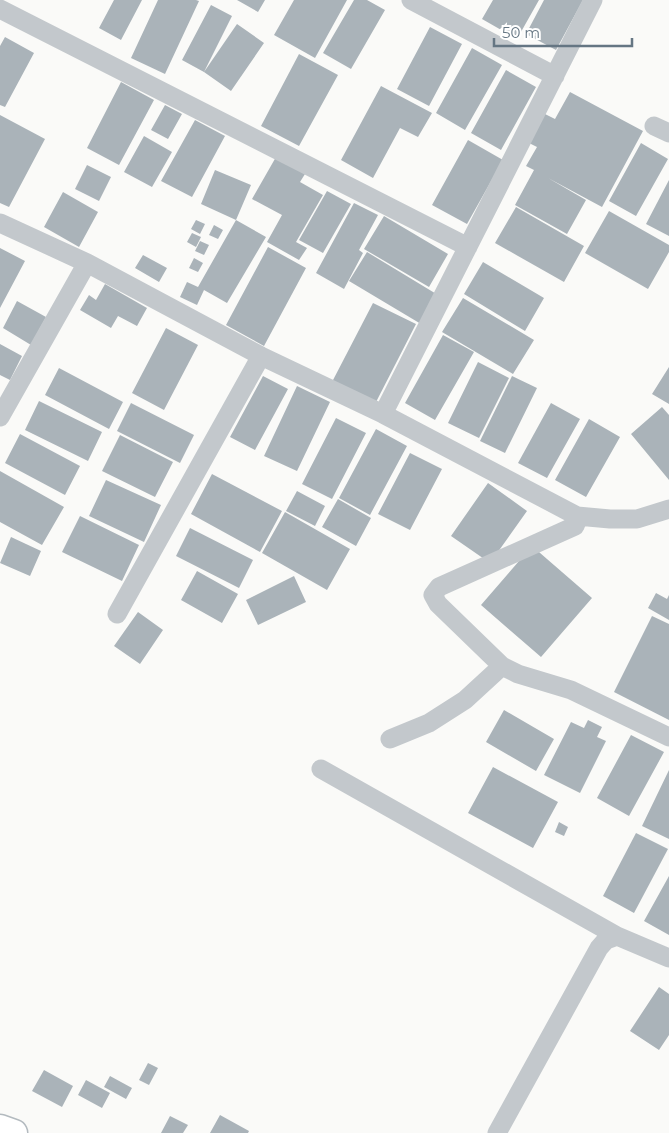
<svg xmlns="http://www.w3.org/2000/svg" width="669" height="1133" font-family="Montserrat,sans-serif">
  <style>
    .building { fill: #aab3b9 }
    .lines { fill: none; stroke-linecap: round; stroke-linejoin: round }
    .secondary-casing { stroke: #b3babf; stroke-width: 29 }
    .street { stroke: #c3c8cc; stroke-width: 19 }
    .secondary { stroke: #fff; stroke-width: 26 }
  </style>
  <rect width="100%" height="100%" fill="#fafaf8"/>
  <path class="building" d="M114 0H142L121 40 99 28Z
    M158 0H196L199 1 165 74 131 58Z
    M237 0H265L258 12Z
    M294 0H347L315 58 274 35Z
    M354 0H367L385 10 351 69 323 53Z
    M493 0H539L517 39 482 19Z
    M544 0H583L556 50 526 34Z
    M211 5 232 16 204 72 237 24 264 43 231 91 204 72 182 60Z
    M430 27 462 44 429 106 397 89Z
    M5 37 34 53 5 107 0 105V46Z
    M472 48 502 65 465 130 436 113Z
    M299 54 338 75 299 146 261 126Z
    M506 70 536 87 501 150 471 133Z
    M121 82 154 100 119 165 87 148Z
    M381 86 432 113 418 137 400 128 373 178 341 160Z
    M570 92 643 131 602 207 548 178 586 200 567 234 515 205 534 170 526 166 537 147 529 143 545 114 555 119Z
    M165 105 182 114 168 139 151 130Z
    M0 115 45 139 9 207 0 203Z
    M195 120 225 136 192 197 161 181Z
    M144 136 172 152 152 187 124 172Z
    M468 140 503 160 467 224 432 205Z
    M641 143 668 159 636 216 609 201Z
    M276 157 305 174 300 182 323 195 296 242 307 248 299 260 267 242 282 215 252 199Z
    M87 165 111 177 99 201 75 189Z
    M215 170 251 185 236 220 201 204Z
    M669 180V236L646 224Z
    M327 191 351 204 323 253 299 240Z
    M63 192 98 212 79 247 44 227Z
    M354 203 378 215 359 250 363 253 344 289 316 273Z
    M516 207 584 246 564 282 495 243Z
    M609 211 669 245V252L648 289 585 253Z
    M384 216 448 254 429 287 364 249Z
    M196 220 205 224 200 234 191 229Z
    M236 220 266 237 227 303 204 290 197 305 180 297 187 282 198 287Z
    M214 225 223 230 218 239 209 235Z
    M192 233 201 237 196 247 187 242Z
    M200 241 209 245 204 255 195 251Z
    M268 247 306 268 264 346 226 325Z
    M0 248 25 261 0 308Z
    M367 252 438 295 421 324 349 281Z
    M143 255 167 268 159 282 135 268Z
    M194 258 203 263 198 272 189 268Z
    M483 262 544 298 525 331 464 294Z
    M105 284 147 308 137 326 118 316 111 328 80 310 89 295 96 300Z
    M463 298 534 340 513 374 442 332Z
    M17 301 46 317 31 345 3 328Z
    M373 303 416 324 375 404 332 382Z
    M166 328 198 345 164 410 132 393Z
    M443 335 474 352 435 420 405 403Z
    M0 344 22 356 10 380 0 375Z
    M478 362 509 378 479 438 448 423Z
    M669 367V404L652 394Z
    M59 368 123 402 109 429 45 395Z
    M263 376 288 389 255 450 230 437Z
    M512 376 537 388 505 453 480 441Z
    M297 386 330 402 297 471 264 456Z
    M39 401 102 432 88 461 25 430Z
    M131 403 194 435 180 463 117 431Z
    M551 403 580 419 547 478 518 463Z
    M662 407 669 415V480L631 434Z
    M336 418 366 433 332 499 302 484Z
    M589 419 620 437 586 497 555 480Z
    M376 429 407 446 370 515 339 498Z
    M20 434 80 466 65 495 5 463Z
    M120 435 173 462 155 497 102 471Z
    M410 453 442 469 410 530 378 514Z
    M0 471 64 507 42 545 0 522Z
    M212 474 282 511 260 552 191 514Z
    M106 480 161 505 144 542 89 516Z
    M488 483 527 511 490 563 451 536Z
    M297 491 325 506 315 526 286 511Z
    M338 499 371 518 356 546 322 527Z
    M285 512 350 549 327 590 262 553Z
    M80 516 139 545 122 581 62 552Z
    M190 528 253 560 239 588 176 556Z
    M11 537 41 551 30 576 0 563Z
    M532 546 592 598 541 657 481 605Z
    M197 571 238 594 222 623 181 600Z
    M294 576 306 602 258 625 246 600Z
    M656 593 667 599 669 595V620L648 608Z
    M138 612 163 630 140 664 114 646Z
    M652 616 669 624V720L614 692Z
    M504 710 554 739 536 771 486 742Z
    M588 720 602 727 597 737 606 741 580 793 544 775 571 722 584 728Z
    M631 735 664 752 629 816 597 798Z
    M493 767 558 802 533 848 468 813Z
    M669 770V839L642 826Z
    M559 822 568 827 564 836 555 832Z
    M636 833 668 849 634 913 603 896Z
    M669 876V935L644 921Z
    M659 987 669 994V1035L659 1050 630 1031Z
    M148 1063 158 1068 149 1085 139 1080Z
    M44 1070 73 1086 62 1107 32 1091Z
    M110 1076 132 1088 126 1099 104 1087Z
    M86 1080 110 1093 102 1108 78 1095Z
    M220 1115 249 1131 248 1133H210Z
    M170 1116 188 1125 183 1133H161Z"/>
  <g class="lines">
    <g class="secondary-casing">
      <path id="secondary" d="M0 1128 14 1133"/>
    </g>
    <path class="street" d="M411 0 555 76
      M0 9 468 247
      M654 126 669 133
      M0 223 87 263 261 356 383 414 577 516 610 519H637L669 509
      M383 414 593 0
      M0 417 87 263
      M577 516V521L575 526 439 587 433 595 438 604 502 666 518 674 571 690 669 737
      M117 614 261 356
      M390 739 429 723 465 700 502 666
      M321 769 617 936
      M497 1133 599 948 606 940 617 936 669 958"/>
    <use href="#secondary" class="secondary"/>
  </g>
  <path d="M494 38v8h138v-8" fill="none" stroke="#657683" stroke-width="2.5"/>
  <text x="502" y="38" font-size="15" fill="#657683" stroke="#ffffff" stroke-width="4" paint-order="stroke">50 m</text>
</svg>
